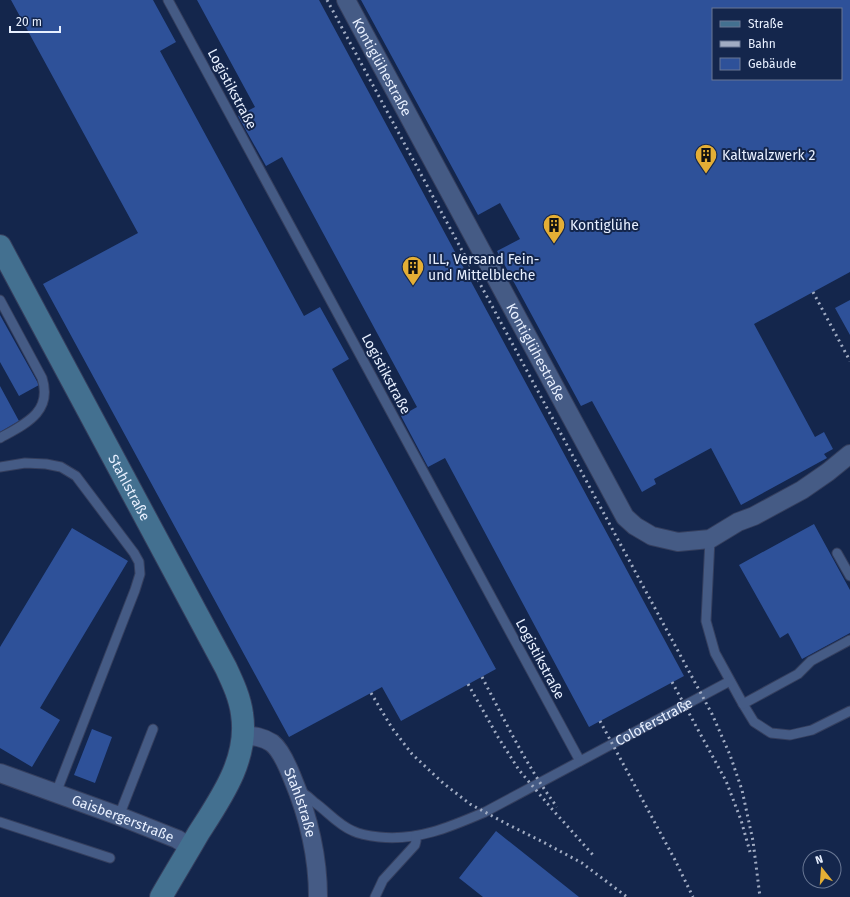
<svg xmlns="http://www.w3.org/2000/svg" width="850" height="897" font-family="'Fira Sans',sans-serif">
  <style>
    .building { fill: #2e5199; fill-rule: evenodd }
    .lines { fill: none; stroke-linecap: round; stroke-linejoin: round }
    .lane-casing { stroke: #353f5e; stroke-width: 11 }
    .street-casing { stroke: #353f5e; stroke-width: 20 }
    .secondary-casing { stroke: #353f5e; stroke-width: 24 }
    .lane { stroke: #455b85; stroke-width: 9 }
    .street { stroke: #455b85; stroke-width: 18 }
    .secondary { stroke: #437090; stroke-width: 22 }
    .rail { stroke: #a1acc3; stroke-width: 3; stroke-dasharray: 2 4; stroke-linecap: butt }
    .labels { text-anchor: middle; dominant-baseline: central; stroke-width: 4; stroke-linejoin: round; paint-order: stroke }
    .street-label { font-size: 14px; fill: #e8f0ff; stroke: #14264c }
    .poi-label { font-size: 14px; fill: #e8f0ff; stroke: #14264c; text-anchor: start }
  </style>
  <rect width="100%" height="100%" fill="#14264c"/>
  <path class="building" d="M11 0H153L176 42 160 51 304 316 320 307 349 359 332 369 496 669 401 721 382 687 289 737 43 284 138 233Z
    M197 0H319L684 676 589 727 445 458 428 467 401 416 417 407 282 157 266 166 238 116 255 107Z
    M361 0H850V272L754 324 815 437 824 432 833 449 824 454 827 458 741 505 711 448 654 479 656 484 642 492 592 401 581 406 497 251 520 239 500 203 478 215ZM713 9H841V79H713Z
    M850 300V335L835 308Z
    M0 315 39 385 19 396 0 362Z
    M0 386 19 421 0 432Z
    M814 524 850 590V633L802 659 788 633 780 638 739 565Z
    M72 528 128 561 40 708 60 720 32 767 0 748V647Z
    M92 729 112 737 95 783 74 775Z
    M496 831 579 897H483L459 878Z"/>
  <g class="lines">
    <g class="lane-casing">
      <g id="lane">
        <path d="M168 0 580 761"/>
        <path d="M0 300 42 378C53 412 25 424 0 438"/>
        <path d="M0 467 25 463 46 464 61 467 76 476 134 553 139 562 140 574 135 590 56 793"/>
        <path d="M710 539 706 621 715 653 743 704 754 722 771 733 790 735 812 730 850 711"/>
        <path d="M837 553 850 576"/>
        <path d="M743 704 798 674 811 661 850 640"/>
        <path id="s1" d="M300 791C305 794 310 798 314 802 327 811 338 825 353 831 361 835 370 836 379 837 418 841 450 827 485 812L730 681"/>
        <path d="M119 816 153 729"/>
        <path d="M0 822 110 858"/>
        <path d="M375 897 383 880 415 845 416 841V836"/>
      </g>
    </g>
    <g class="street-casing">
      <g id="street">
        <path id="s2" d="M346 0 625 517 635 526 652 536 678 542 710 539 738 522 754 516 802 490 828 472 850 454"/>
        <path id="s3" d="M243 735C254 736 263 737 272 743 281 750 288 767 292 777 308 815 318 856 318 897"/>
        <path id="s4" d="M0 773 119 816 177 839 190 847"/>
      </g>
    </g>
    <g class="secondary-casing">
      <g id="secondary">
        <path id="s5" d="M0 246 226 668C233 683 240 698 242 714 249 759 221 798 198 834 186 855 173 876 161 897"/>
      </g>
    </g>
    <use href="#lane" class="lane"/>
    <use href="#street" class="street"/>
    <use href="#secondary" class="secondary"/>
    <path class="rail" d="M327 0 712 714 730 755 742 790 753 841 760 897
      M813 292 850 361
      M482 677C505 721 527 767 557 807
      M672 682 726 781 741 820 750 852
      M468 684 498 737 519 770 552 809 593 855
      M371 693 392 728 412 754 443 783 470 804 507 824 543 842 582 863 627 897
      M600 721 675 860 693 897"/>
  </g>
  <defs>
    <g id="building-pin" transform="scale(1.15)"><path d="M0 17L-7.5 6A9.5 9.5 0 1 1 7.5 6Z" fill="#e4ae35" stroke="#14264c"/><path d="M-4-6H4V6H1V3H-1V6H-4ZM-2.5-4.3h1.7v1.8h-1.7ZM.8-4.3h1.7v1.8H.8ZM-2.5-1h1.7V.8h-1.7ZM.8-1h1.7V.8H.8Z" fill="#111"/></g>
  </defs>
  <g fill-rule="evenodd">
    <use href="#building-pin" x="706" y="155"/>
    <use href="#building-pin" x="554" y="225"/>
    <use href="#building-pin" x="413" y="267"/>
  </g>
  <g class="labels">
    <g class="street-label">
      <text stroke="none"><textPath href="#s2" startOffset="76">Kontiglühestraße</textPath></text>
      <text transform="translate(232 89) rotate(62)">Logistikstraße</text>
      <text stroke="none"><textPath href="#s2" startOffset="400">Kontiglühestraße</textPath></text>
      <text transform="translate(386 374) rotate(62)">Logistikstraße</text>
      <text stroke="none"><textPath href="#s5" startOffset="274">Stahlstraße</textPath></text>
      <text transform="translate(540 659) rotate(62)">Logistikstraße</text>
      <text stroke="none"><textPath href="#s1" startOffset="395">Coloferstraße</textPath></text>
      <text stroke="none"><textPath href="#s3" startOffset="97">Stahlstraße</textPath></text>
      <text stroke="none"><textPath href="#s4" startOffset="131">Gaisbergerstraße</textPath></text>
    </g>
    <g class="poi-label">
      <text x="722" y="155">Kaltwalzwerk 2</text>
      <text x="570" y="225">Kontiglühe</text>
      <text x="428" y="259">ILL, Versand Fein-<tspan x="428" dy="16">und Mittelbleche</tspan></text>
    </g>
  </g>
  <rect x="712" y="8" width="130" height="72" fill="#14264c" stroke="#697794"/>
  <rect x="720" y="21" width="20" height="6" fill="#437090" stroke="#697794"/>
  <text x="748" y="28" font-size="12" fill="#e8f0ff">Straße</text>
  <rect x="720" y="41" width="20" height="6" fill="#a1acc3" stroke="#697794"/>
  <text x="748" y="48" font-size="12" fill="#e8f0ff">Bahn</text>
  <rect x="720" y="58" width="20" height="12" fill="#2e5199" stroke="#697794"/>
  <text x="748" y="68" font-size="12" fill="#e8f0ff">Gebäude</text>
  <g transform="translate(822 869) rotate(343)"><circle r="19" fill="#14264c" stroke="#697794"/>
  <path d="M0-3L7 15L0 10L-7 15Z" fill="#e4ae35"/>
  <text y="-6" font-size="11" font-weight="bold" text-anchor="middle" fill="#e8f0ff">N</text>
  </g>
  <path d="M10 26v6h50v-6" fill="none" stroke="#e8f0ff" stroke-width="2"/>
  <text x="16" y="26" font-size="12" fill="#e8f0ff" stroke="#14264c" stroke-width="3" paint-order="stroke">20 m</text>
</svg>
